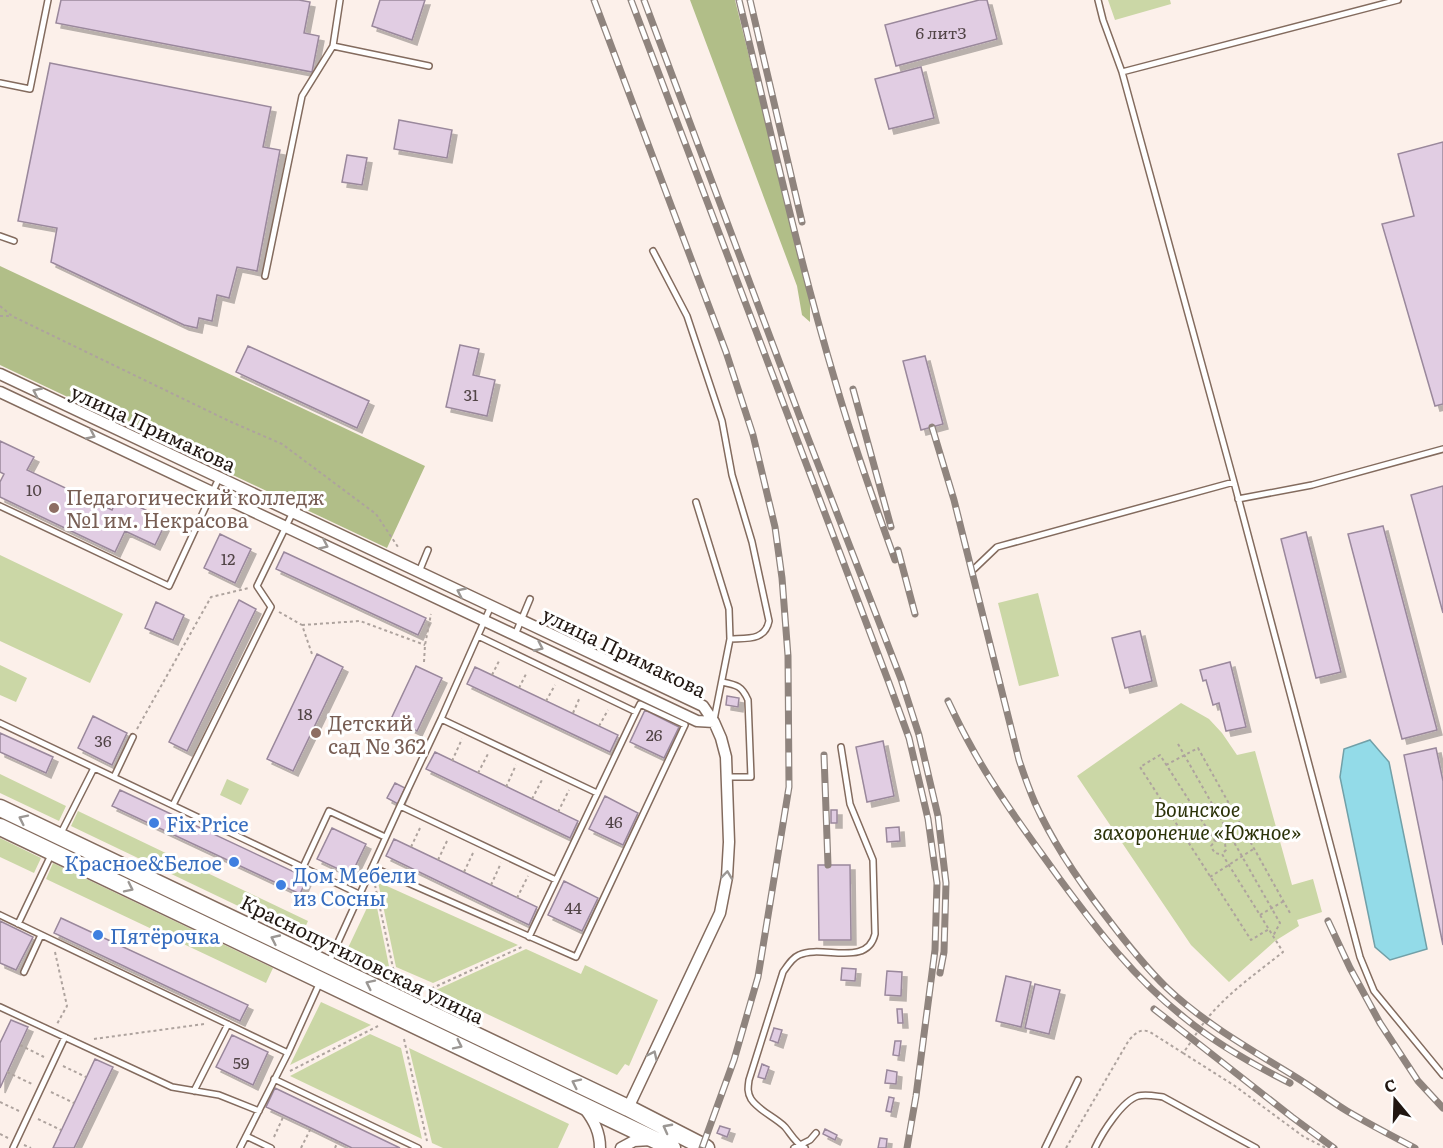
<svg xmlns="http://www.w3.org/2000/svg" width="1443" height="1148" font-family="Literata,serif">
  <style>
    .green { fill: #cbd7a6 }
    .forest { fill: #b1be88 }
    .water { fill: #93dbe8; stroke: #71a0a8; stroke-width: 1.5 }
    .building { fill: #e1cde3; stroke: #9a889c; stroke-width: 1.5; filter: url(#shadow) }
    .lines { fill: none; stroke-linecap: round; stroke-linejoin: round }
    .service-casing { stroke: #836b5e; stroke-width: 8 }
    .minor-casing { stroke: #836b5e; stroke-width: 13 }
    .secondary-casing { stroke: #836b5e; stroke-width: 19 }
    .path { stroke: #aea39e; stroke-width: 2; stroke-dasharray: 3 3; stroke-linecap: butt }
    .service { stroke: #fff; stroke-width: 5 }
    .minor { stroke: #fff; stroke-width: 10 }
    .secondary { stroke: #fff; stroke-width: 16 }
    .rail-casing { stroke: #8f847e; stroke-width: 7 }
    .rail { stroke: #fff; stroke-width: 4.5; stroke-dasharray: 14; stroke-linecap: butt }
    .oneway { stroke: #9b9794 }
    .education-dot { fill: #8d6e63; stroke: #fff; stroke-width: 2 }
    .shop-dot { fill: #3f7fe0; stroke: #fff; stroke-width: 2 }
    .labels { text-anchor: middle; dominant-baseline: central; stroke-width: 6; stroke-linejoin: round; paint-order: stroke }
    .number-label { font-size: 16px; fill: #514446 }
    .street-label { font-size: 20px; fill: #211712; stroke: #fff }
    .education-label { font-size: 20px; fill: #785e54; stroke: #fff; text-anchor: start }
    .park-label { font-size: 20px; font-style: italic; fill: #2b3208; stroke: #fff }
    .shop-label { font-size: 20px; fill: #366cbe; stroke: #fff; text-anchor: start }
  </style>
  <defs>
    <filter id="shadow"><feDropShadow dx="5" dy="5" stdDeviation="0" flood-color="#0004"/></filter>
  </defs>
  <rect width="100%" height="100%" fill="#fcf0ea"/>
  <path class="green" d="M1108 0H1170L1171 4 1115 20Z
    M0 555 123 614 90 683 0 641Z
    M1038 593 1059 676 1019 686 998 603Z
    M0 665 27 678 16 702 0 695Z
    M1181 703 1209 719 1222 733 1237 755 1255 751 1292 885 1313 879 1322 912 1297 920 1299 926 1275 941 1229 982 1191 945 1077 776Z
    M0 774 66 806 59 821 0 793Z
    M227 779 249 789 241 805 220 795Z
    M78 811 308 921 301 936 71 826Z
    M0 838 41 858 34 873 0 857Z
    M53 863 273 968 266 983 46 879Z
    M378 882 518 945 433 983 396 967Z
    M374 893 390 971 347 950Z
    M526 949 581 974 585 965 658 1000 629 1066 625 1064 617 1075 436 990Z
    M321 1002 371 1025 290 1065Z
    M370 1034 401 1048 422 1139 290 1076Z
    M409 1048 569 1124 558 1148H443L432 1143Z"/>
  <path class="forest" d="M690 0H735L810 301V322L802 315 797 286Z
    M0 266 425 466 387 548 0 365Z"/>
  <path class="water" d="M1370 740 1389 762 1427 949 1390 960 1375 947 1340 777 1344 749Z"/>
  <path class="building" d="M61 0H299L310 2 304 33 319 36 312 72 56 23Z
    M380 0H425L412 40 372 26Z
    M979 0H987L997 39 896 66 885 25Z
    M50 63 271 107 263 147 280 150 257 271 237 267 229 298 217 295 212 321 199 318 197 328 184 325 51 262 57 228 18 221Z
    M921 67 934 118 889 129 875 79Z
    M399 120 452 130 447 158 394 149Z
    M1443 142V404L1435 406 1382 224 1414 216 1398 154Z
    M347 155 367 158 362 185 342 182Z
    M460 345 479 349 473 375 495 380 487 416 446 407Z
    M248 346 369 401 357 428 236 372Z
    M925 356 943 424 921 430 903 361Z
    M0 441 34 457 27 470 112 510 118 497 167 520 155 545 125 531 115 552 0 497V482L4 474 0 472Z
    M1443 486V613L1411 495Z
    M1383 526 1437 730 1402 739 1348 534Z
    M1306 532 1341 672 1316 678 1281 539Z
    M220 534 251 549 235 583 204 568Z
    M284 552 426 618 418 635 276 569Z
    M239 600 256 609 187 751 169 742Z
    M156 602 184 615 173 640 145 628Z
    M1140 631 1152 681 1125 688 1112 638Z
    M317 654 343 667 293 771 267 759Z
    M1230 662 1246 727 1226 731 1219 703 1213 705 1206 680 1203 681 1200 670Z
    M416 666 442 678 417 731 391 719Z
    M475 667 618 735 610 752 467 684Z
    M727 696 739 698 738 707 726 705Z
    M645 710 679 727 664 758 630 742Z
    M93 716 127 733 112 765 78 748Z
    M0 733 53 757 46 773 0 752Z
    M883 741 894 796 867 802 856 747Z
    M1436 748 1443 781V945L1404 755Z
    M435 752 578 821 570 838 426 769Z
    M395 783 405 788 398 804 387 798Z
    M120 790 307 878 300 894 112 806Z
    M605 796 638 813 623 845 589 829Z
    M831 810H837V823H831Z
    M899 827 900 841 887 842 886 828Z
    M332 828 366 844 351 875 317 859Z
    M394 839 537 907 529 925 386 856Z
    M818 865H850L851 940H819Z
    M564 881 598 898 582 931 548 915Z
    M61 918 248 1005 240 1021 54 933Z
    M0 921 33 937 16 970 0 963Z
    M842 968 856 969 855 981 841 980Z
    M887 971 902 972 901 996 885 995Z
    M1006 976 1031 982 1021 1027 996 1021Z
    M1035 984 1060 990 1049 1034 1025 1028Z
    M897 1009H902L903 1023H898Z
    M11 1020 28 1027 0 1088V1043Z
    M774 1028 782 1030 778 1043 770 1040Z
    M232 1035 268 1052 253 1085 216 1067Z
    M895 1041H901L899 1056 893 1055Z
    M95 1059 113 1067 74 1148H53Z
    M762 1064 769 1067 765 1079 758 1077Z
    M887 1070 897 1072 896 1084 885 1083Z
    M275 1088 400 1148H352L311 1128 266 1107Z
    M889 1097 894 1098 891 1112 886 1111Z
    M720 1126 730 1129 727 1137 717 1133Z
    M825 1129 837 1135 835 1140 823 1134Z
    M880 1138 887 1139 886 1148H878Z"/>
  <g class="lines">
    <g class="service-casing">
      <path id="service" d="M1098 0 1103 20 1122 72 1234 482 1360 957 1374 991 1443 1075
        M333 46 429 66
        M1122 72 1398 0
        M0 83 30 89 48 0
        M0 236 14 241
        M653 251 687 316 722 421 732 475 752 542 769 621C765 641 747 638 730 639
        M265 276 302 96 333 46 340 0
        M1238 499 1312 485 1443 449
        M696 502 729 609 730 639 714 720
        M0 506 169 586 219 478
        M974 569 997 547 1234 482
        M419 572 428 550
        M515 635 530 599
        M722 682C737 685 742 686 748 700L751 777H727
        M441 719 597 793
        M0 723 359 894
        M114 777 133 737
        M173 805 271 607 257 586 293 512
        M400 806 556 880
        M61 833 94 768
        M303 867 329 811 385 837
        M372 867 576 957 685 725 640 704 636 712 478 636
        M0 915 288 1053
        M18 924 51 855
        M529 937 636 712
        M329 962 400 806 441 719 491 606
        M24 972 41 935
        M0 1007 172 1087 219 1095 259 1111
        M274 1079 418 1148
        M194 1091 228 1024
        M246 1136 271 1148
        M13 1148 65 1037
        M240 1148 288 1053 320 982
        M794 1148 810 1140 816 1133
        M805 1148C796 1144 791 1134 785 1127 775 1117 759 1111 751 1099 747 1092 748 1087 749 1080L783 972C788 965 792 958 799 955 822 944 867 968 875 934L873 860 850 804 841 747
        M1045 1148 1078 1080
        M1095 1148C1102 1133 1122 1101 1138 1096 1146 1094 1155 1096 1163 1097L1256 1148"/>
    </g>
    <g class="minor-casing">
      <path id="minor" d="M0 374 703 706 714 722 721 738 726 757 729 842 727 877 720 913 628 1108
        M0 392 697 721 714 722
        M585 1109C594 1121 600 1132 600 1148
        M621 1148 634 1141 651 1140"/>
    </g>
    <g class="secondary-casing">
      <path id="secondary" d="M0 808 628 1108 706 1148
        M0 827 672 1148"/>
    </g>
    <path class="path" d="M0 306 12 316 229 421 282 444 376 514 398 547
      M0 316H12
      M279 612 302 625 312 654
      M302 625 360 621 425 645
      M424 662 425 645 431 614
      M492 675 500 659
      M519 688 527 672
      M546 701 555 685
      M573 713 580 697
      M599 726 608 710
      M137 729 211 597 249 588
      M1178 744 1280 923 1273 936
      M452 761 462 739
      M1166 765 1198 748 1290 913
      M478 773 489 752
      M506 787 516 765
      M532 799 543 778
      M558 812 569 790
      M1215 841 1222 840 1225 844 1226 850 1222 854
      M411 847 420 828
      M438 860 447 841
      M464 872 473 853
      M1210 877 1255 848
      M375 885 395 977
      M491 885 501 863
      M517 898 528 876
      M1260 915 1284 901
      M55 952 67 1006 57 1024
      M426 991 524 946
      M94 1039 204 1024
      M404 1039 427 1141
      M20 1045 44 1057
      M1183 1053 1235 1086 1304 1137 1326 1148
      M63 1066 86 1077
      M290 1071 378 1026
      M7 1072 32 1084
      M51 1092 74 1103
      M0 1102 19 1111
      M38 1119 61 1130
      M0 1134 8 1138
      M274 1137 284 1115
      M24 1145 31 1148
      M301 1148 311 1128
      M335 1148 338 1141
      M1066 1148 1129 1040C1136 1033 1140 1028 1150 1032L1183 1053C1193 1040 1200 1026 1211 1014 1232 990 1258 972 1283 952L1222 854C1216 854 1214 853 1211 846L1215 841 1160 755 1140 767 1251 940 1269 929"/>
    <use href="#service" class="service"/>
    <use href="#minor" class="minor"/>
    <use href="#secondary" class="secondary"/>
    <g class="rail-casing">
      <path id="rail" d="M594 0 726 352 753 435 775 527 782 578 788 656 789 787 758 977 734 1060 702 1148
        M631 0 889 683 909 738 928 819 937 883 935 950 916 1096 907 1148
        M644 0 801 420 901 679 919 735 938 816 946 883 944 952 940 973
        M739 0C770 128 798 257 836 384 853 443 874 502 895 560
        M750 0 802 222
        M853 389 891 527
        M932 427 954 500 1019 760C1024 775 1029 789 1035 803 1053 843 1078 880 1105 915 1124 940 1144 966 1167 988 1204 1023 1250 1049 1294 1076 1312 1087 1329 1100 1347 1111 1369 1124 1392 1136 1415 1148
        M898 550 915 614
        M948 701C956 718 964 734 973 750 998 795 1029 836 1059 878 1098 931 1134 978 1186 1019 1218 1045 1254 1065 1290 1083
        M824 755 828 865
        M1328 921 1350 968 1380 1023 1418 1081 1443 1108
        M1154 1009 1292 1117 1334 1148"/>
    </g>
    <use href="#rail" class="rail"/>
  </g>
  <defs><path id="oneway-chevron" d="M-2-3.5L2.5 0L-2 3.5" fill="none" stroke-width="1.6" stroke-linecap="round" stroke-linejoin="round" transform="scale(1.5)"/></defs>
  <g class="oneway">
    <use href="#oneway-chevron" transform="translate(37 392) rotate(-155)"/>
    <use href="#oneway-chevron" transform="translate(91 435) rotate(25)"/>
    <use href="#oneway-chevron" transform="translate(324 545) rotate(25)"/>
    <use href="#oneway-chevron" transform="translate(461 592) rotate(-155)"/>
    <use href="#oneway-chevron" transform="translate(539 647) rotate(25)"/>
    <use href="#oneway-chevron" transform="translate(23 819) rotate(-154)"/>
    <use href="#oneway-chevron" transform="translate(727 875) rotate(-83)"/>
    <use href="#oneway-chevron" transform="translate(129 888) rotate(26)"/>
    <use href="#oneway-chevron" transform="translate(275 939) rotate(-155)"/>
    <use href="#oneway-chevron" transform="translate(370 984) rotate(-154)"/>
    <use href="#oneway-chevron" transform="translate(458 1045) rotate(26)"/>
    <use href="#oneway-chevron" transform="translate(653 1055) rotate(-65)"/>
    <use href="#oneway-chevron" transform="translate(576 1083) rotate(-154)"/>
    <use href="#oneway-chevron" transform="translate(667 1128) rotate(-152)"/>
  </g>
  <g class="education-dot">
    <circle cx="54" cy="508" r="6"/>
    <circle cx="316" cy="733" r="6"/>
  </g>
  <g class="shop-dot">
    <circle cx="154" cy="823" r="6"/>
    <circle cx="234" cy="862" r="6"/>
    <circle cx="281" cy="885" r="6"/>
    <circle cx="98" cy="935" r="6"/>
  </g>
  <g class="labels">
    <g class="number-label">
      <text x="941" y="32">6 литЗ</text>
      <text x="471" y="394">31</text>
      <text x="34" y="489">10</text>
      <text x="228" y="558">12</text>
      <text x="305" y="713">18</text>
      <text x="654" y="734">26</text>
      <text x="103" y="740">36</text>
      <text x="614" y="821">46</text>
      <text x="573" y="907">44</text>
      <text x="241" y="1062">59</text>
    </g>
    <g class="street-label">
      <text transform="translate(154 427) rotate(25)">улица Примакова</text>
      <text transform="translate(625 651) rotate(26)">улица Примакова</text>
      <text transform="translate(363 958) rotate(26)">Краснопутиловская улица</text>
    </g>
    <g class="education-label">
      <text x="66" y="496">Педагогический колледж<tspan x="66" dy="23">№1 им. Некрасова</tspan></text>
      <text x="328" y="722">Детский<tspan x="328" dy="23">сад № 362</tspan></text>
    </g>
    <g class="park-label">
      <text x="1197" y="808">Воинское<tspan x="1197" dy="23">захоронение «Южное»</tspan></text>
    </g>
    <g class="shop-label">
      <text x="166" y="823">Fix Price</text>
      <text x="222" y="862" text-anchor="end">Красное&amp;Белое</text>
      <text x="293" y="874">Дом Мебели<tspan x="293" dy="23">из Сосны</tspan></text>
      <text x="110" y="935">Пятёрочка</text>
    </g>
  </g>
  <g transform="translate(1395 1100) rotate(341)" stroke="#ffffff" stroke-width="4.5" paint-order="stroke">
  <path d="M0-4.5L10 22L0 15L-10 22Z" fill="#211712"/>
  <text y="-9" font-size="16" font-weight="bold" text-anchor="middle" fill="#211712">С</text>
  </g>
</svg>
